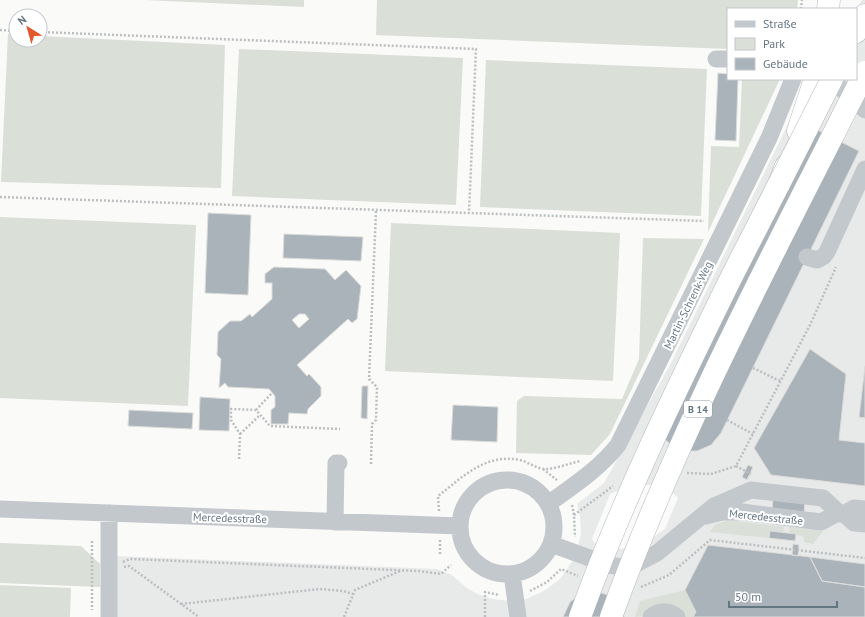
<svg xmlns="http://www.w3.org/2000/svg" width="865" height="617" font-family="'PT Sans',sans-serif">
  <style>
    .built { fill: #e8e9e9 }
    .green { fill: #dadfd7 }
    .pier { fill: #fafaf8 }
    .building { fill: #aab3b9; stroke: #dcdcda; fill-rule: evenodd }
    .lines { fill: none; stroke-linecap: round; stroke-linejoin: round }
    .highway-casing { stroke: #b4b9bd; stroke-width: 23 }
    .path { stroke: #bbbfc2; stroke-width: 2.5; stroke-dasharray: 2 2; stroke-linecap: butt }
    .minor { stroke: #c3c8cc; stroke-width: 17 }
    .highway { stroke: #fff; stroke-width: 22 }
    .highway-bridge-casing { stroke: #b4b9bd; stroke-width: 23; stroke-linecap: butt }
    .highway-bridge { stroke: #fff; stroke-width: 22 }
    .labels { text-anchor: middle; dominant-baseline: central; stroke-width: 4; stroke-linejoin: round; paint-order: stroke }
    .shield { fill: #fff; stroke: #939fa8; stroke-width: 1 }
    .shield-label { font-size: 10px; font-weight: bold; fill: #657683 }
    .street-label { font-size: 11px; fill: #657683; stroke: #fff }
  </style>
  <rect width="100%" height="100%" fill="#fafaf8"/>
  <path class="built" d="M862 0H865V617H116L115 556 437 569 452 575 468 589 480 595 493 599 510 601 526 599 544 591 560 579 574 559 578 547 581 534 580 517 577 504 604 483 670 365 794 112 814 79H856V10Z"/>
  <path class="green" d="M144 0H304V7Z
    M377 0H798L797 9H728V49L376 35Z
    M8 34 16 35V40H40V36L225 45 221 188 1 182Z
    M239 49 463 58 456 205 232 196Z
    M486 60 707 69 701 216 480 207Z
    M742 79H780L708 232 711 146 739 147Z
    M0 217 196 225 188 406 0 398Z
    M391 223 620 233 613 381 385 371Z
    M643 238 704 239 610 434 591 455 516 453 517 401 524 396 622 399 639 359Z
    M728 520 784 527 783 533 770 531 769 538 710 532 715 525Z
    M790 527 823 531 813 544 804 542V537L789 533Z
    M0 543 81 546 100 564V587L0 583Z
    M0 585 71 588 70 617H0Z
    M685 590 696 612 693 617H685L682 612 635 617 640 601Z"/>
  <path class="pier" d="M641 485H652L671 491 678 498 665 529 646 542 630 548 618 549 604 547 595 543 592 539 610 494 625 488Z"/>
  <path class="building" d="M718 73 728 74V79H738L736 141 715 140Z
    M798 120 859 151 721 433 711 445 697 451H689L674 447 662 437 660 401Z
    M208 213 251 215 248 295 205 293Z
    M284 234 363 237 361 261 283 258Z
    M274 267 325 269 335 280 346 270 361 286 357 319 352 323 348 319 297 365 307 376 309 374 321 387V396L308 409 307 414 289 413 288 424H271V410L275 407V396L269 389 228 387 225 383 219 388 221 359 217 355 218 332 230 321H241L250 314 252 317 272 299V283H265V274ZM299 314H305L309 319 299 328 292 320Z
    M810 349 846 374 839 440 865 443V486L771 475 754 448Z
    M865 366V418L859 417Z
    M362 386H368L367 419 361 418Z
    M200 397 230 399 229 431 199 430Z
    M453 405 498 407 497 442 451 440Z
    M129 410 193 413 192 429 128 426Z
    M748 465 753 467 747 480 742 477Z
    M773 497 805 500 804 515 772 511Z
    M770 531 796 534 795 541 769 538Z
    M793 544 799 545 798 556 792 555Z
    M708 545 810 557 822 581 865 587V617H693L696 612 685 590Z
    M810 557 865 564V587L822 581Z
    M598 592 608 595 622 609 624 617H563L570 602 578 596Z"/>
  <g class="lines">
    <g class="highway-casing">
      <path id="highway" d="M828 9 829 0
        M856 32 865 15
        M798 131 815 79
        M732 276 779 184 786 166"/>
    </g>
    <path class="path" d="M801 9 802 0
      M0 30 16 31
      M40 32 476 49 469 213
      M0 197 704 221
      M753 368 780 381
      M256 410 272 393
      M727 420 753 434
      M240 434 260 415
      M239 459 240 434 231 420V409L256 410 270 426 340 429
      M371 464 372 424 376 420 377 387 369 379 376 210
      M736 466 751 474
      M543 469 557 480
      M687 473 711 474 736 466 810 325 836 267
      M572 505 574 515 575 537
      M439 511 438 496C463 477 485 453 520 460 528 462 536 468 543 469 552 470 571 463 580 461
      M574 515 613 486
      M440 540V554
      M92 541V610
      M123 562 130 559 418 571 441 574 451 565
      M124 567 129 566 199 617
      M641 587 669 575 710 540 865 558
      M530 591 547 582 561 569 578 576
      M181 604 320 589 343 591 353 594
      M344 617 355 590 400 571
      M485 617V592L499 595"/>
    <path class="minor" d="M716 59H728
      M826 79 848 93 865 110
      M807 257 817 260 824 256 827 252 865 169
      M460 527a47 47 0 1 1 94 0a47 47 0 1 1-94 0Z
      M548 504C573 486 599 469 618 445L769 138 793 79
      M0 509 460 526
      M109 513V617
      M843 513 854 523 865 524
      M706 516 722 512H742L821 522 836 514 846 513 854 508 865 509
      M335 522 336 463H339
      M551 544 609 565 621 567 634 565 657 553 714 506 751 490 823 498 839 513
      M512 574 518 617
      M651 617C659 610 669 610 677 617"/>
    <use href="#highway" class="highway"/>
    <g class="highway-bridge-casing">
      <path id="highway-bridge" d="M779 184 832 79
        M580 617C622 500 677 388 732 276
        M611 617C679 428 775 251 865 72"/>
    </g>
    <use href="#highway-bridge" class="highway-bridge"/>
  </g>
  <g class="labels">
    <rect class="shield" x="684" y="401" width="28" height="16" rx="3"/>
    <g class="shield-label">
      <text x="698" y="409">B 14</text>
    </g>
    <g class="street-label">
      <text transform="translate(688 305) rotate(-64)">Martin-Schrenk-Weg</text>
      <text transform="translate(766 517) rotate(6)">Mercedesstraße</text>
      <text transform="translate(230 518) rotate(2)">Mercedesstraße</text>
    </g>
  </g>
  <rect x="727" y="8" width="130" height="72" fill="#ffffff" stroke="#c1c8cd"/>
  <rect x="735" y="21" width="20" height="6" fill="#c3c8cc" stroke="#c1c8cd"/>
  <text x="763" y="28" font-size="12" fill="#657683">Straße</text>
  <rect x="735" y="38" width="20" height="12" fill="#dadfd7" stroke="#c1c8cd"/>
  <text x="763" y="48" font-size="12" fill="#657683">Park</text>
  <rect x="735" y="58" width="20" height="12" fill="#aab3b9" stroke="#c1c8cd"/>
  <text x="763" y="68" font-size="12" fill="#657683">Gebäude</text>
  <g transform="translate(28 28) rotate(323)"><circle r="19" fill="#ffffff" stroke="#c1c8cd"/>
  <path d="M0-3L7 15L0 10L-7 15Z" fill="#e4572e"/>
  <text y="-6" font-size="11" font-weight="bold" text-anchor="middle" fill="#657683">N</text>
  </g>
  <path d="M729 601v6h108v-6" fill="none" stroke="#657683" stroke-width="2"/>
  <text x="735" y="601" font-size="12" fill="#657683" stroke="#ffffff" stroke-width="3" paint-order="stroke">50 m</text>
</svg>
